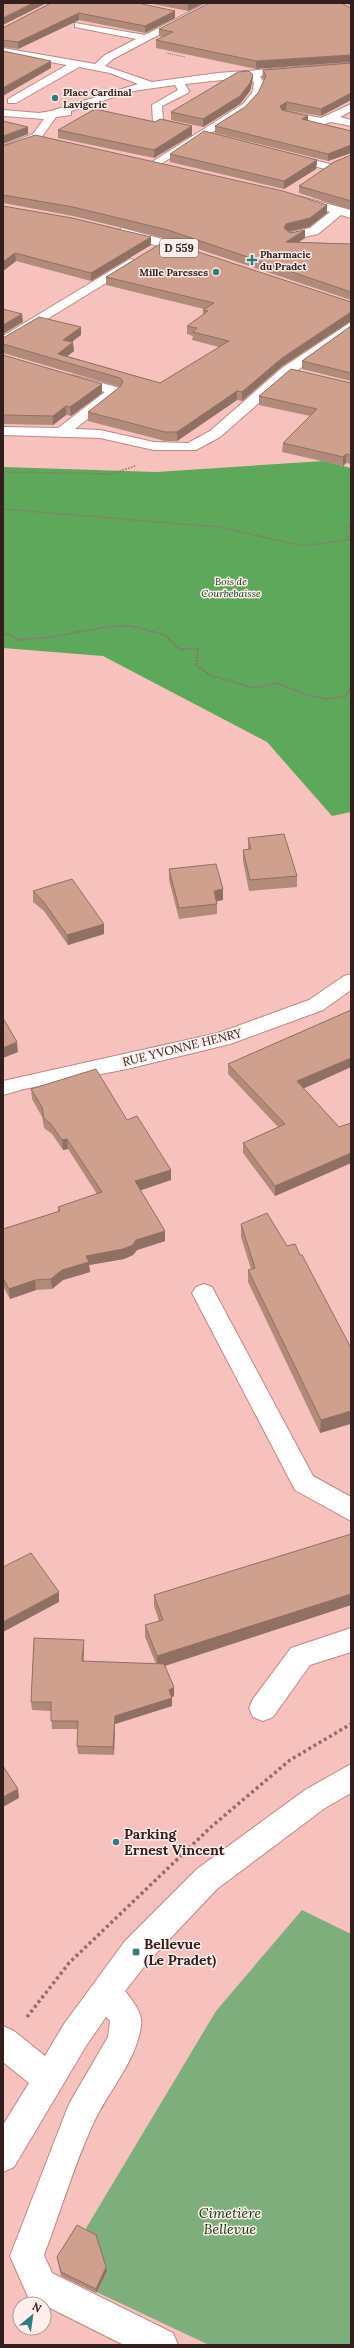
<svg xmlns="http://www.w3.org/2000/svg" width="354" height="2348" font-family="Lora,serif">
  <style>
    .green { fill: #7fae7d }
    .forest { fill: #5ea85c }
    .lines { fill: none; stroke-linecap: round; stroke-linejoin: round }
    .minor-casing { stroke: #ba8985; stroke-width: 2 }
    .major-casing { stroke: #ba8985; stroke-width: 2 }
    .path-far3 { stroke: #916e6b; stroke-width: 1; stroke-dasharray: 1 1; stroke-linecap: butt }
    .path-far2 { stroke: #916e6b; stroke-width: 1.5; stroke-dasharray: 1.5 1.5; stroke-linecap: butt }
    .path-far1 { stroke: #916e6b; stroke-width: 2; stroke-dasharray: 1.5 1.5; stroke-linecap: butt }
    .path { stroke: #916e6b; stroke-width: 3.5; stroke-dasharray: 3 3; stroke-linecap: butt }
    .minor { fill: #fff; fill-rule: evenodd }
    .major { fill: #fff; fill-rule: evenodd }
    .wall { fill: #b18a79 }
    .shaded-wall { fill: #907063 }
    .building { fill: #cea08d; stroke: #907063 }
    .poi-dot { fill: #337b82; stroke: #feeeec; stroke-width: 1.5 }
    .labels { text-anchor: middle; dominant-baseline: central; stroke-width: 3; stroke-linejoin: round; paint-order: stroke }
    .far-poi-label { font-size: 10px; font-weight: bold; fill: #33201e; stroke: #feeeec; text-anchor: start }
    .far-park-label { font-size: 10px; font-style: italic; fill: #013804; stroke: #feeeec }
    .shield { fill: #feeeec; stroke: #705e5c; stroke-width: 1 }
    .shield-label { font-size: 11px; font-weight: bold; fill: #33201e }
    .street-label { font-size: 12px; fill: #33201e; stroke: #feeeec }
    .near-poi-label { font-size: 14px; font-weight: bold; fill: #33201e; stroke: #feeeec; text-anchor: start }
    .near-park-label { font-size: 14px; font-style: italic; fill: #013804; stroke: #feeeec }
  </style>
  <rect width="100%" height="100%" fill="#f7c2be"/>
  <path class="green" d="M302 1910 351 1934V2345H209L86 2287 76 2245 216 2011Z"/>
  <path class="forest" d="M324 461 351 468V812L332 816 267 742 103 656 3 648V467L156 472Z"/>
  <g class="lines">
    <g class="minor-casing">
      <path id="minor" d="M207 3H219L113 59 105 66 152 82 218 73 351 63V69L260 76 264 83 262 94 251 108 156 167 150 164 152 162 243 104 252 93 254 83 250 77 185 84 189 91 188 93 162 106 163 120 189 126V130L158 125 153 122 152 105 178 90 175 85 133 91 71 111V115L56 117 41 138 3 153V146L33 134 44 119 3 116V110L39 113 51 111 138 84 110 73 79 67 16 103H8V99L67 65 3 54V48L95 64 105 55 136 39 75 27V23L145 35Z
        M351 104V111L340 117 351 120V126L331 122 322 125 282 116 281 114 286 111 321 118Z
        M287 153 333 165 335 167 329 170 283 158 281 156Z
        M298 196 351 210V218L341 215 318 234 291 240 287 239 285 236 287 233 310 228 330 212 294 201 292 199 294 197Z
        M130 259 134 260 136 263 134 266 3 346V336Z
        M351 322V332L292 374 220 437 196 450H154L100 438 3 435V427L58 428 105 392 67 382 65 379 72 375 120 388 122 391 75 429 100 430 154 442 188 443 210 431 282 368Z
        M351 974V990L323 1010 230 1044 127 1069 24 1089 3 1095V1081L218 1033 309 1000 344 976Z
        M204 1284 212 1287 313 1476 351 1497V1521L295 1490 192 1293 196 1287Z
        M351 1628V1652L310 1665 273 1717 263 1721 253 1717 249 1708 253 1699 291 1648Z
        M351 1764V1793L325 1808 217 1889 147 1963 125 1991C133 2001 143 2013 141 2026 136 2062 108 2091 93 2124 74 2165 60 2213 44 2255L52 2273 173 2333 178 2345H124L28 2297 10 2256 69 2104 108 2037 110 2021 106 2017 86 2046 14 2167 3 2172V2125L29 2083 3 2062V2026L14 2031 45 2056 64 2024 125 1941 197 1869 305 1790Z"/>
    </g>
    <g class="major-casing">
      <path id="major" d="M122 228 195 248 197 251 191 255 118 235 116 232Z"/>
    </g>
    <path class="path-far3" d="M166 53 185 57"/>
    <path class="path-far2" d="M3 472 111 474 135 466
      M3 509 219 527 303 546 348 540 346 526 351 525"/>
    <path class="path-far1" d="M3 634H10L18 640 51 637 112 626H131L165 635 179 649H198L196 665 210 675 254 688 277 683 307 695 327 699 346 696 351 687"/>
    <path class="path" d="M27 2017 69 1963 211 1827 290 1760 351 1724"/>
    <use href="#minor" class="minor"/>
    <use href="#major" class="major"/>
  </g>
  <path class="wall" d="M51 3 175 18 145 33 79 20 18 49 3 47V28Z
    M147 3H204L188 11Z
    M341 3 256 69 156 48V40L163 37 159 36V29Z
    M345 3H351V6Z
    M351 63V100L321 116 286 110H285L308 121 351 131V153L328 161 215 133V126L245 107 258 93 264 80 262 77 263 70Z
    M253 75 252 83 250 91 240 104 203 127 171 120V112Z
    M192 126V135L154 158 58 138V130Z
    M3 146 327 205V213L309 227 288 232 290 233 305 230V238L299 242 351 244V300L168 239 73 216 3 203Z
    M170 154 317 160 316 169 284 189 170 162Z
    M351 155V210L299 193V186Z
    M3 206 151 237V245L91 281 16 261 3 271Z
    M165 241 281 367 242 401 237 400 177 441H165L88 421V412L120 387 3 353V338L81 335 72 342 74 351 67 356 160 383 219 347 192 340 193 336 187 334V326L203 315V310L204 309 106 285V277Z
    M351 326V381L302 369V361Z
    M3 355 102 393 71 416 66 415 53 425 3 424Z
    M351 383V464L346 463 343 466 282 452 283 443 310 416 259 405V396Z
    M248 838 297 876V887L249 891 243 861V850H248Z
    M169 869 223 900 216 901 217 904V914L179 919 169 880Z
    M33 891 104 924V934L68 945 44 911 33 902Z
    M351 1010V1067L303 1088 339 1127 351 1123V1163L275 1196 243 1153V1143L278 1127 228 1074V1064Z
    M31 1089 127 1120 171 1170V1180L140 1190 165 1231V1241L137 1250 133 1255 124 1259 89 1265 90 1272 63 1280 52 1289 36 1290 10 1299 3 1286V1229L58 1212V1207L97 1194 68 1149 63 1150 52 1134 44 1128 42 1117 32 1099Z
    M241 1224 287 1246 300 1255 351 1348V1426L350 1424 320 1433 248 1282V1270L251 1269 241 1237Z
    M154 1595 351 1605 165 1666 174 1696 172 1697V1706L115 1724 114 1755 78 1754 77 1746 78 1729H52L51 1711 32 1710 31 1702 84 1649 83 1661 156 1664 145 1637V1625L159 1621 154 1606Z
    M57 2257 107 2271 96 2293 61 2276Z"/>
  <path class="shaded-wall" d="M33 3H47L3 25V18Z
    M190 3H204L188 11V4Z
    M175 11V18L145 33V26Z
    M79 13V20L18 49V42Z
    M351 55V62L256 69V61Z
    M51 61V68L3 96V88Z
    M253 75 252 83 250 91 240 104 203 127V119Z
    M351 93V100L321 116V109Z
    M287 102 286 110 280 114V106Z
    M308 116V123L302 119Z
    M192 126V135L154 158V150Z
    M28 127V134L3 144V136Z
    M351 145V153L328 161V154Z
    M317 160 316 169 284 189V181Z
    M327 205V213L309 227 286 232 284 228 286 224Z
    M305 230V238L286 250V242Z
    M151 237V245L91 281V273Z
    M15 253 16 261 3 271V262Z
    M351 312V321L281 367 242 401V392L282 358Z
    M22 314 23 322 3 334V325Z
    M81 327V335L63 348V340Z
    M73 342 74 351 61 361 58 354Z
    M102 384V393L71 416 70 407Z
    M237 391V400L177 441V432Z
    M66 406V415L53 425V416Z
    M346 454V463L343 466V457Z
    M223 889V900L214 902V891Z
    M104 924V934L68 945 67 935Z
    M17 1042 18 1052 3 1058V1048Z
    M351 1058V1067L296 1092 297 1081Z
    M67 1139 68 1149 63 1150 62 1140Z
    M351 1153V1163L275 1196V1186Z
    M171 1170V1180L136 1192 135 1181Z
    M165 1231V1241L137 1250 133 1255 124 1259 89 1265 90 1272 63 1280 52 1289 51 1279 62 1270 86 1256Z
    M35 1280 36 1290 10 1299 9 1289Z
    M351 1411 350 1424 320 1433 321 1420Z
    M59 1592V1602L3 1632V1622Z
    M351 1594V1605L158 1668 157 1656Z
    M84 1640V1649L83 1670 82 1661Z
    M174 1687V1696L170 1698 169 1690Z
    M172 1698V1706L115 1724 114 1755 113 1747 115 1716Z
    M18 1789 19 1798 3 1807V1797Z
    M106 2267 107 2271 96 2293V2289Z"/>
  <path class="building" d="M3 3H33L3 18Z
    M51 3H138L175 11 145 26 79 13 18 42 3 40V28Z
    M181 3H190L188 4Z
    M209 3H341L351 8V55L256 61 156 40 173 32 159 29Z
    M3 51 51 61 3 88Z
    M351 63V93L321 109 287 102 280 106 282 110 308 116 302 119 351 131V145L328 154 215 126 245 107 258 93 266 76 263 70Z
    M249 71 253 75 250 83 240 96 203 119 171 112 238 72Z
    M95 109 155 122 160 119 192 126 154 150 58 130Z
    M3 121 28 127 3 136Z
    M204 131 317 160 284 181 170 154Z
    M35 135 283 191 327 205 310 218 286 224 284 228 290 233 305 230 286 242 351 244V292L168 230 73 207 3 195V146Z
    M351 155V201L299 186 334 162Z
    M3 206 72 218 151 237 91 273 15 253 3 262Z
    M165 241 351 302V312L282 358 242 392 237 391 177 432H165L88 412 121 386 123 381 120 378 3 344V338L39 317 81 327 63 340 73 342 58 354 160 383 229 341 193 332 197 328 187 326 208 311 203 310 214 303 106 277Z
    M3 309 22 314 3 325Z
    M351 326V373L302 361Z
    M3 355 102 384 70 407 66 406 53 416 3 415Z
    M291 369 351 383V455L346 454 343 457 283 443 317 409 259 396Z
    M284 834 297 876 250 880 243 850 251 849 248 838Z
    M216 864 223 889 214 891 217 904 179 908 169 869Z
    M72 879 104 924 67 935 43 901 33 891Z
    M351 1010V1058L297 1081 339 1127 351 1123V1153L275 1186 243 1143 285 1124 228 1064Z
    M3 1018 17 1042 3 1048Z
    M96 1069 127 1120 137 1116 171 1170 135 1181 165 1231 136 1240 133 1245 123 1249 86 1256 89 1262 62 1270 51 1279 35 1280 9 1289 3 1278V1229L60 1211 58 1207 102 1192 67 1139 62 1140 51 1124 44 1118 42 1107 31 1089Z
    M267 1213 287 1246 295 1244 300 1255H302L351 1348V1411L321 1420 248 1270 255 1268 241 1224Z
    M351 1534V1594L157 1656 145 1625 163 1620 154 1595Z
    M31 1553 59 1592 3 1622V1567Z
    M34 1638 84 1640 82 1661 164 1664 174 1687 169 1690 172 1698 115 1716 113 1747 77 1746 78 1721H51V1702H31Z
    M3 1766 18 1789 3 1797Z
    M77 2225 96 2235 106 2267 96 2289 61 2272 57 2257Z"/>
  <g class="poi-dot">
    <circle cx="55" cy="98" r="4"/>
    <path d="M250 254h4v4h4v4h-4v4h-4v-4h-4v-4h4z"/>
    <circle cx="216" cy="272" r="4"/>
    <circle cx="116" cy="1842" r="4"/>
    <rect x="132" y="1948" width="8" height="8" rx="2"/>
  </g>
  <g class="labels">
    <g class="far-poi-label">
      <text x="63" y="92">Place Cardinal<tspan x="63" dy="12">Lavigerie</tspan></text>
      <text x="260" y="254">Pharmacie<tspan x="260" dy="12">du Pradet</tspan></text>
      <text x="208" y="272" text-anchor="end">Mille Paresses</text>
    </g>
    <g class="far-park-label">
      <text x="231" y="581">Bois de<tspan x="231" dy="12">Courbebaisse</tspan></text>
    </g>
    <rect class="shield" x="160" y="239" width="38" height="18" rx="3"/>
    <g class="shield-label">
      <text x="179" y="248">D 559</text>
    </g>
    <g class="street-label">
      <text transform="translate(182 1047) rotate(-14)">RUE YVONNE HENRY</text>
    </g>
    <g class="near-poi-label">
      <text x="124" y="1834">Parking<tspan x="124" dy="16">Ernest Vincent</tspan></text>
      <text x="144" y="1944">Bellevue<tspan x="144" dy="16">(Le Pradet)</tspan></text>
    </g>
    <g class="near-park-label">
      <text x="230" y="2213">Cimetière<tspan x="230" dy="16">Bellevue</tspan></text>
    </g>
  </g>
  <rect width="354" height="2348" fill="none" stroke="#33201e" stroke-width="8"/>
  <g transform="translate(32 2316) rotate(29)"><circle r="19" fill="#feeeec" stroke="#ad9c9a"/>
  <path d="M0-3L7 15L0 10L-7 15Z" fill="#337b82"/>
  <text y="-6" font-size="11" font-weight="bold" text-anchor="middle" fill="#33201e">N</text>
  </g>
</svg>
